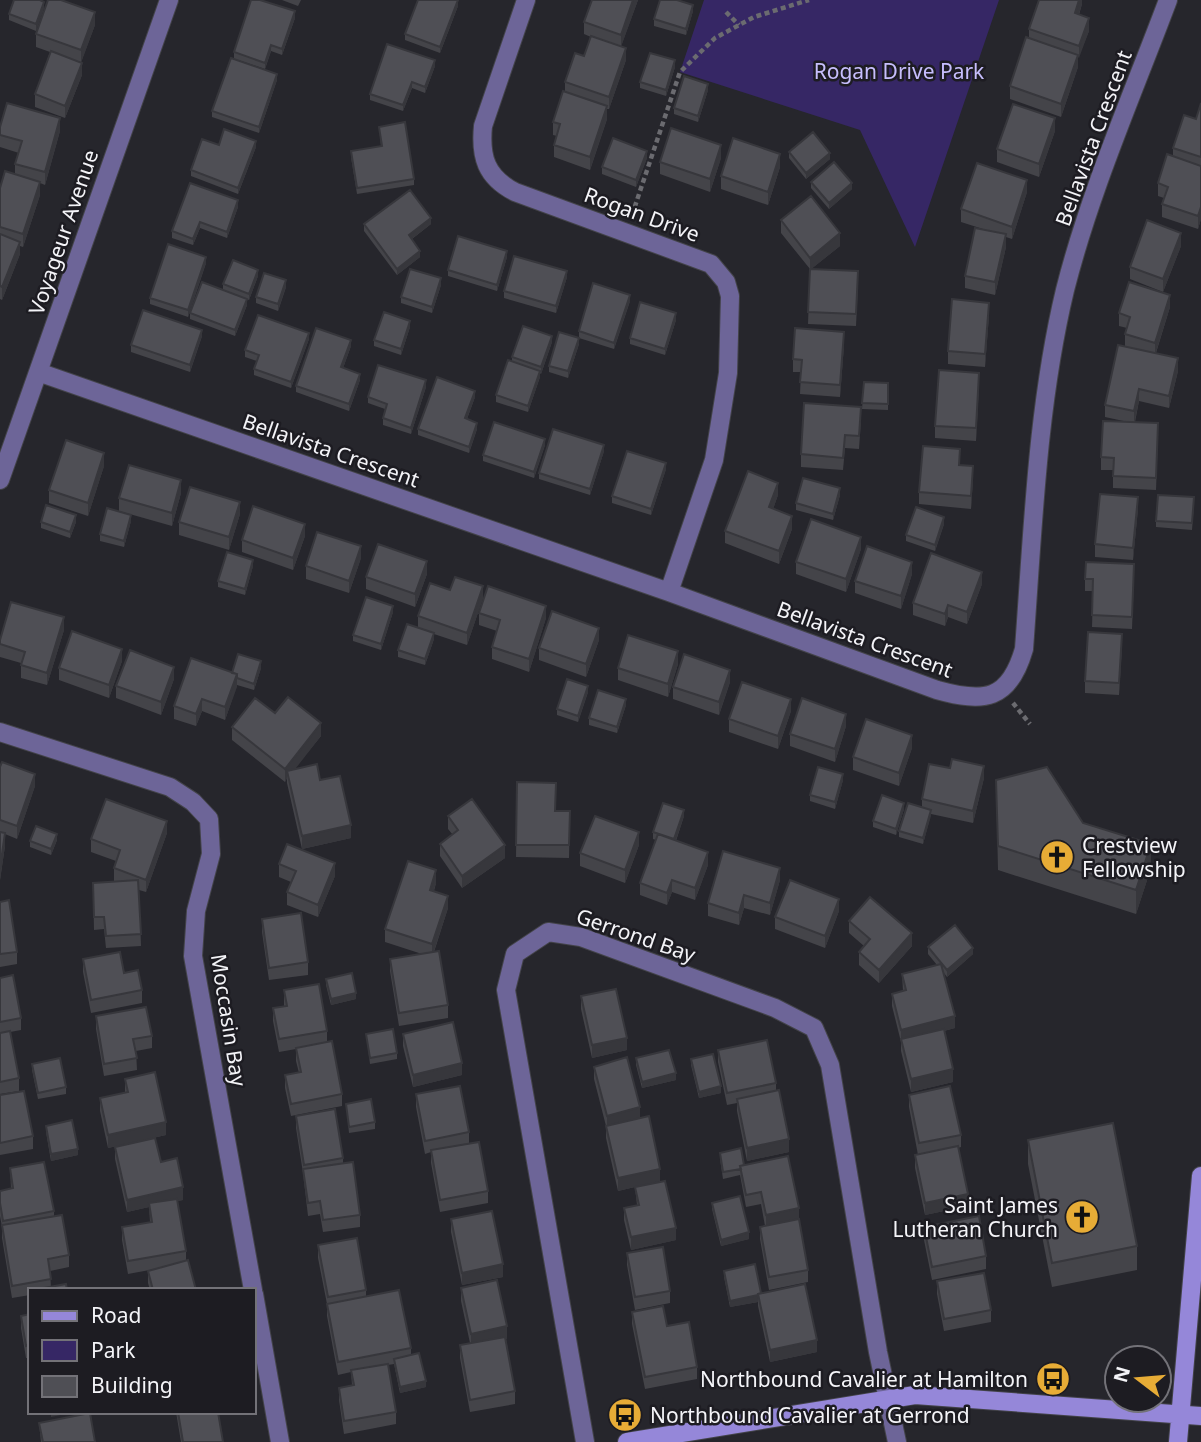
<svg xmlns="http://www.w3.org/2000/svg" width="1201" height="1442" font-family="'Noto Sans',sans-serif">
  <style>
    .green { fill: #362765 }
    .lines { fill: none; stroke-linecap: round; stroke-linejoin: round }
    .street-casing { stroke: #434349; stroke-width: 20 }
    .secondary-casing { stroke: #434349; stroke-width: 20 }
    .path { stroke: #6b6b70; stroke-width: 4.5; stroke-dasharray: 5 3.5; stroke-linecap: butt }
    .street { stroke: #6d6598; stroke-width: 18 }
    .secondary { stroke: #9587d9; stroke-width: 18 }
    .wall { fill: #444449 }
    .shaded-wall { fill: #37373c }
    .building { fill: #4f4f55; stroke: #37373c; stroke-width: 2 }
    .labels { text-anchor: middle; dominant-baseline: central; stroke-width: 5; stroke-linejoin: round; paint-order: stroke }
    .park-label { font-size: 21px; fill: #c7befd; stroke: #1d1c22 }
    .street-label { font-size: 21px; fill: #f4f4f8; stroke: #1d1c22 }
    .poi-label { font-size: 21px; fill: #f4f4f8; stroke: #1d1c22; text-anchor: start }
  </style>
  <rect width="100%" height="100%" fill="#26262c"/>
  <path class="green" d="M704 0H999L915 247 860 130 680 72Z"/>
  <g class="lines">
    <g class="street-casing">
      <path id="street" d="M526 0 483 126C480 157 486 177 515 192L711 264 726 282 730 296 728 373 714 460 669 592
        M38 372 669 592 937 690C984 703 1009 701 1024 649 1033 529 1037 407 1065 290 1090 191 1132 96 1168 0
        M0 480 169 0
        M0 732 170 787 193 802 209 819 211 854 196 911 193 956 253 1290
        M254 1294 280 1442
        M585 1442 506 990 515 954 548 932 581 937 775 1008 814 1028 830 1065 878 1352 897 1442"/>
    </g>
    <g class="secondary-casing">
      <path id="secondary" d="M627 1442 915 1395 1201 1416
        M1178 1442 1201 1176"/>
    </g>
    <path class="path" d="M726 12 739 25
      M632 215 680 72 715 38 754 17 809 0
      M1013 703 1030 724"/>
    <use href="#street" class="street"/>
    <use href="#secondary" class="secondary"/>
  </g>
  <path class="wall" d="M282 0H301L298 6Z
    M592 0H638L621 46 626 60 609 109H607V119L590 170 554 157V145L557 136 553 135V122L565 92V82L584 56 591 37 584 34V22Z
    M1082 0V4L1079 15 1089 31 1078 58V67L1061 117 1010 99V86L1029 38V29Z
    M458 6 440 53 405 40V34Z
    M44 8 36 31 9 20V14Z
    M693 11 686 35 654 26V19Z
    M295 18 282 55 271 51 265 69 238 60 277 80 259 133 212 117V111L234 59V52Z
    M95 25 81 62 82 75 65 118 35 107V94L50 52 36 47V34Z
    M435 66 425 93 412 88 403 111 370 100V94Z
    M675 67 666 96 640 88V82Z
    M708 90 698 122 674 114V108Z
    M1201 103V219L1198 229 1162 217V204L1164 198 1158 196V183L1173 156V148L1196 119Z
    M0 127 60 131 45 185 40 183V195L23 247 20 246V254L2 300 0 299V188L15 174V164L19 153 0 147Z
    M379 127 414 179V185L357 194 351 157V151L381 146Z
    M1055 131 1039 177 997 162V149Z
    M256 147 238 194 191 176V170Z
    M789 152 830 159 806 179 789 158Z
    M647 158 636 187 602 174V167Z
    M721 158 710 192 660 174V162Z
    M780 167 768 205 721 189V176Z
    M811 182 852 189 829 209 811 188Z
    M1027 192 1012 239 1006 237V247L995 295 965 288V276L983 229 961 222V209Z
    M238 207 227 238 200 228 193 245 172 238V231Z
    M781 220 840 246 811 269 858 284 856 326 808 324 810 269 781 233Z
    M364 224H431L412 239 420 257 397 275 364 231Z
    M1181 246 1163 292 1130 279V267Z
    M507 257 497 291 448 276V270Z
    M206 263 188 317 150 304V298Z
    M258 276 249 300 247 299V305L235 336 190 319V313L223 290V284Z
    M567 277 556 313 504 298V291Z
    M441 285 432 313 401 303V297Z
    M286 287 278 311 256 303V297Z
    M630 301 614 349 579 338V344L568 378 549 372V366L579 337V331Z
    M1170 307 1156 353 1178 371 1169 408 1139 401 1135 422 1158 436 1156 490 1113 488V470H1101V457L1128 422 1105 417V405L1125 346V334L1127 328 1119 326V313Z
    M989 315 985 367 948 364V351Z
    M676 320 665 355 630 344V338Z
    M410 327 401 355 374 346V340Z
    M202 336 190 372 131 352V345Z
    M309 339 291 388 254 375V369L257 361 245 357V350Z
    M552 342 541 374 540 373V377L528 412 496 402V395L512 362V357Z
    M844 345 840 397 800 394 801 372H793V359Z
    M351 346 343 368 360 380 349 411 296 392V386Z
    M864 382 888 383V410L862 409Z
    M979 385 976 441 935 438V426Z
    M426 387 411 434 383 425V418L385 409 368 403V397Z
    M475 397 467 419 477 429 469 453 418 435V429Z
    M861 420 859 449 845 448 843 470 801 467V454Z
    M545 445 534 478 483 461V455Z
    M604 451 590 495 539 479V473Z
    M960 465 973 478 971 509 919 504V492Z
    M104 466 88 516 49 503V490Z
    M666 469 651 515 612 503V496Z
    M181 493 172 526 119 511V498Z
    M778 495 773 509 792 529 779 564 725 543V531Z
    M840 495 833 520 796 510V503Z
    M1194 504 1192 530 1156 527V521Z
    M1138 509 1133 560 1095 557V544Z
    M240 514 229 550 179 535V522Z
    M131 521 124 547 100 541V534Z
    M41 522H76L70 538 41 528Z
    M944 524 935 551 906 541V535Z
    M305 536 293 570 242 552V540Z
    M861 549 846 592 796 574V562Z
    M361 558 349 593 306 579V566Z
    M253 566 245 595 218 587V581Z
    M427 574 415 607 366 589V577Z
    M912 574 901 609 855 593V581Z
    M1134 576 1132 629 1092 627 1093 591H1085V579Z
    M982 584 967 624 948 617 945 626 913 615V603Z
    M450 590 483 598 467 645 434 634V639L425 665 398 657V650L418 628V616Z
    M393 612 381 650 353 641V635Z
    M479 613 546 618 529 672 492 659V647L497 631 479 625Z
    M64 630 47 685 21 678V663L0 657V640Z
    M599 640 586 677 539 660V648Z
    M1122 646 1119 695 1085 693V681Z
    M122 661 109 698 59 680V668Z
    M678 664 668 697 618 680V668Z
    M261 668 254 690 237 685 225 720 202 711 196 726 174 719V706L232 673Z
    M174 679 161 715 116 698V686Z
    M730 682 719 715 673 699V687Z
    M588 692 578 722 557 715V709Z
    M626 705 617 733 589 725V718Z
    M791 711 778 749 729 732V719Z
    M275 713 321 736 294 769 320 780 351 838 302 849 287 783V778L285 782 232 740V727Z
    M846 726 835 762 790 746V734Z
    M912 748 899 786 853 770V757Z
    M0 767 35 786 17 839 5 834V846L0 880Z
    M984 778 973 823 931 814 923 844 899 837V831L922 807V799Z
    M843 780 835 809 810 801V795Z
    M996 780 1083 823 1151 868 1136 914 998 870Z
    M517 782 556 811H570L569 858 516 857Z
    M904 809 896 835 873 827V821Z
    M448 816 505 858 462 888 440 856V844L453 835 448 829Z
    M684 816 676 841 708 865 695 900 672 892 667 905 640 895V883L656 840 653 839V832Z
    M167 833 146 892 139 890 141 946 106 948 104 929 94 930 93 883 116 881H114V868L116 861 91 852V839Z
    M57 840 51 855 30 847V841Z
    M639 845 625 883 580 866V853Z
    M279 864 335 876 318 917 287 905V892L291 882 279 877Z
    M780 880 770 915 744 908 739 925 708 916V903Z
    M436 883 434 891 448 908 434 952 448 1005V1018L399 1026 390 971V959L422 954 385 942V929Z
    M0 902 17 952V964L0 967Z
    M839 911 825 948 775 929V917Z
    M262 919 308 962V975L269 980 262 932Z
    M849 921 912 946 879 983 859 965V952L864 946 849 933Z
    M928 947 973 954 947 977 944 973 955 1028 944 1031 953 1082 911 1092 901 1051V1042L892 1006V994L903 991 902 974 937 965 928 954Z
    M83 959 124 973 142 990V1003L91 1013 83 972Z
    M0 978 21 1018V1030L10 1032 19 1078V1091L0 1094Z
    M326 979 356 999 331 1005 326 985Z
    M284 990 327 1031V1042L342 1094V1106L291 1116 285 1088V1075L299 1073 296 1061V1049L279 1052 273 1021V1008L284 1006Z
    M581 996 627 1050 592 1058 581 1009Z
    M96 1016 152 1036V1048L136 1051 137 1070 104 1076 96 1029Z
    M366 1034 397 1053V1059L370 1064Z
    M403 1034 462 1075 413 1087 403 1046Z
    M718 1050 776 1083V1090L789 1152 747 1161 737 1111V1103L727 1105 718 1062Z
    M636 1058 676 1080 642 1088 636 1065Z
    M691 1059 721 1093 699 1098 691 1065Z
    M32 1064 66 1087V1094L38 1099 32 1070Z
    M594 1067 640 1118 660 1181 618 1191 606 1138V1126L594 1079Z
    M125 1079 166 1135 108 1148 100 1111V1098L125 1093Z
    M416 1094 469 1132V1143L488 1191V1203L440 1212 431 1163V1152L425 1154 416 1107Z
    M0 1095 33 1136V1149L0 1155Z
    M909 1095 961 1135V1147L958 1148 968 1206 925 1215 915 1168V1155H918L909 1107Z
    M346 1104 375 1122V1129L349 1133Z
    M296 1116 343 1158V1164L360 1215V1227L323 1232 320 1214 308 1216 303 1173 296 1128Z
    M46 1126 78 1155 51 1161 46 1132Z
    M1028 1140 1137 1246V1270L1052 1287 1028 1164Z
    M115 1147 161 1162 183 1200 177 1201 186 1251V1261L196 1290H150L148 1283V1271L155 1269 128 1274 122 1240V1227L150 1222 149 1207 127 1212 115 1159Z
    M720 1153 744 1165 799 1219 808 1270V1282L769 1290 760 1239V1227L765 1226 761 1204 746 1207 740 1175 723 1179 720 1159Z
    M10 1168 54 1211V1217L69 1255V1267L50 1271 51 1287 67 1290H30V1303V1295L12 1298 2 1238V1227L0 1216V1191L11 1189Z
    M635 1187 676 1240 631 1250 624 1220V1208L637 1205Z
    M712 1203 749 1239 721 1246 712 1209Z
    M451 1219 503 1277 462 1285 451 1232Z
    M924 1227 986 1256V1269L932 1280 924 1240Z
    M318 1245 366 1290V1296L411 1348V1355L426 1387 400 1393 394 1364 388 1365 396 1412V1424L344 1434 339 1400V1388L352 1385 351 1372 338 1375 327 1316V1304L318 1258Z
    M627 1253 670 1291V1303L635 1310 627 1265Z
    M724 1271 761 1293 817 1352 770 1362 758 1306V1302L730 1307 724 1277Z
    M937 1281 991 1310V1322L944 1331 937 1294Z
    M461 1288 507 1339H506L515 1391V1404L470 1412 460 1358V1345L470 1343 461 1301Z
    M632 1312 667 1326 697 1367V1379L645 1389 632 1324Z
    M30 1314V1377L28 1370V1358H26L21 1328V1316Z
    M176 1412H218L223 1442H181Z
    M39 1423 95 1442H41Z"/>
  <path class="shaded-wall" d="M458 0V6L440 53V47Z
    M633 0H638L621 47V35Z
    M1079 0H1082V4L1075 26V13Z
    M44 2V8L36 31V24Z
    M693 5V11L686 35V29Z
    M295 11V18L282 55V49Z
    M95 12V25L81 63V50Z
    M1089 18V31L1079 58V46Z
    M271 45V51L265 69V63Z
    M626 48V60L609 109V97Z
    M1078 55V67L1061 117V104Z
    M435 60V66L425 93V87Z
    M675 60V67L666 96V90Z
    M82 63V75L65 118V106Z
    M277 74V80L259 133V127Z
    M412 82V88L403 111V105Z
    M708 84V90L698 122V116Z
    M607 106V119L590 170V157Z
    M60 118V131L45 185V172Z
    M1055 118V131L1039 177V164Z
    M256 141V147L238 194V188Z
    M721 145V158L710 192V179Z
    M647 151V158L636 187V180Z
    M830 153V159L806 179V173Z
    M780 154V167L768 205V192Z
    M1027 180V192L1012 239V227Z
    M40 182V195L23 247V234Z
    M852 183V189L829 209V203Z
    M238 200V207L227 238V232Z
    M1201 207V219L1198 229V216Z
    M431 218V224L409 241V235Z
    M200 222V228L193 245V239Z
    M840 233V246L810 270V258Z
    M1181 233V246L1163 292V279Z
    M1006 234V247L995 295V282Z
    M20 242V254L2 300V287Z
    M420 251V257L397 275V269Z
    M507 251V257L497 291V285Z
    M206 257V263L188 317V310Z
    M258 270V276L249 300V294Z
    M567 271V277L556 313V306Z
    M441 278V285L432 313V307Z
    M286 280V287L278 311V304Z
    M630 295V301L614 349V343Z
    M1170 295V307L1155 355V343Z
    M247 299V305L235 336V330Z
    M989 303V315L985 367V354Z
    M676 313V320L665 355V349Z
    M410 321V327L401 355V349Z
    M202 330V336L190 372V365Z
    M844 332V345L840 397V385Z
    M309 333V339L291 388V382Z
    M552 336V342L541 374V367Z
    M579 338V344L568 378V371Z
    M351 340V346L341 374V367Z
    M1178 358V371L1169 408V396Z
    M540 371V377L528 412V406Z
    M979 373V385L976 441V428Z
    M360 374V380L349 411V404Z
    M426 380V387L411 434V428Z
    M1139 389V401L1134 424V411Z
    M475 391V397L465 424V418Z
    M477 423V429L469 453V447Z
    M545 439V445L534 478V472Z
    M604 445V451L590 495V489Z
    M104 453V466L88 516V503Z
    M666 463V469L651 515V509Z
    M973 466V478L971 509V496Z
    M181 480V493L172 526V513Z
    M778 483V495L769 520V507Z
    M840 488V495L833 520V514Z
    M1138 497V509L1133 560V548Z
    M240 502V514L229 550V537Z
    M76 515V522L70 538V532Z
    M131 515V521L124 547V541Z
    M792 516V529L779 564V551Z
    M944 517V524L935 551V545Z
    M305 524V536L293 570V558Z
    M861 537V549L846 592V579Z
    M361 546V558L349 593V581Z
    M253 560V566L245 595V589Z
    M427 561V574L415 607V594Z
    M912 562V574L901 609V596Z
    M982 572V584L967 624V612Z
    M483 586V598L467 645V633Z
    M948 605V617L945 626V614Z
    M393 606V612L381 650V644Z
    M546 606V618L529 672V659Z
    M64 617V630L47 685V673Z
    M599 628V640L586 677V664Z
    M434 633V639L425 665V659Z
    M1122 634V646L1119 695V683Z
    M122 649V661L109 698V685Z
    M678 651V664L668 697V684Z
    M261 661V668L254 690V684Z
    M174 667V679L161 715V702Z
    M730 670V682L719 715V702Z
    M237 674V687L225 720V707Z
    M588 686V692L578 722V716Z
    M202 699V711L196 726V714Z
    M626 699V705L617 733V727Z
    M791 699V711L778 749V736Z
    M846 714V726L835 762V749Z
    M321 723V736L289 777 287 771V778L285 782V769Z
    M912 735V748L899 786V773Z
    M984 766V778L973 823V811Z
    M35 774V786L17 839V826Z
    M843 774V780L835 809V802Z
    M904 803V809L896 835V829Z
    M684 810V816L674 846V839Z
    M931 810V816L923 844V838Z
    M167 821V833L146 892V880Z
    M351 825V838L302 849V836Z
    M639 832V845L625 883V870Z
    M5 833V846L0 880V868Z
    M57 834V840L51 855V849Z
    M1151 844V868L1136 914V890Z
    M505 845V858L462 888V876Z
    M708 852V865L695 900V888Z
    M335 863V876L318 917V905Z
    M780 868V880L770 915V903Z
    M436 870V883L430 902V890Z
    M672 880V892L667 905V893Z
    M744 895V908L739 925V913Z
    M448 896V908L432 957V944Z
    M839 899V911L825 948V936Z
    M912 933V946L879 983V970Z
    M973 948V954L947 977V970Z
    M356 993V999L331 1005V999Z
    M955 1016V1028L902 1042 901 1039V1042V1030Z
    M627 1038V1050L592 1058V1045Z
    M462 1063V1075L413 1087V1075Z
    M953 1069V1082L911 1092V1079Z
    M676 1073V1080L642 1088V1082Z
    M721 1086V1093L699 1098V1092Z
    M640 1107V1119L607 1128V1116Z
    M166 1122V1135L108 1148V1135Z
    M789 1139V1152L747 1161V1148Z
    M78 1149V1155L51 1161V1154Z
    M660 1169V1181L618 1191V1178Z
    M183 1187V1200L150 1207 149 1203V1207L127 1212V1200Z
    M968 1194V1206L925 1215V1203Z
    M799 1208V1221L766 1228V1215Z
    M676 1228V1240L631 1250V1237Z
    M749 1232V1239L721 1246V1240Z
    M503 1264V1277L462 1285V1273Z
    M758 1295V1302L730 1307V1301Z
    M507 1326V1339L471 1347V1334Z
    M817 1340V1352L770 1362V1350Z
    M426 1381V1387L400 1393V1387Z
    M51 1412H75L51 1417Z"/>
  <path class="building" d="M14 0H40L44 2 36 24 9 14Z
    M48 0H61L95 12 81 50 36 34Z
    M251 0H260L295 11 282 49 271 45 265 63 234 52Z
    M418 0H458L440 47 405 34Z
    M592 0H633L621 35 584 22Z
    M660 0H677L693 5 686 29 654 19Z
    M1039 0H1079L1075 13 1089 18 1079 46 1029 29Z
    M591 36 626 48 609 97 565 82 575 53 584 56Z
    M1026 37 1078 55 1061 104 1010 86Z
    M387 44 435 60 425 87 412 82 403 105 370 94Z
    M51 51 82 63 65 106 35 94Z
    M650 53 675 60 666 90 640 82Z
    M231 58 277 74 259 127 212 111Z
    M684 76 708 84 698 116 674 108Z
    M563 91 607 106 590 157 554 145 560 124 553 122Z
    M7 103 60 118 45 172 15 164 22 141 0 135V127Z
    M1201 103V157L1173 148 1184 115 1196 119Z
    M1013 104 1055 118 1039 164 997 149Z
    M405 122 414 179 357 188 351 151 382 146 379 127Z
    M671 128 721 145 710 179 660 162Z
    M224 129 256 141 238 188 191 170 202 139 219 145Z
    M813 132 830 153 806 173 789 152Z
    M613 138 647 151 636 180 602 167Z
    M733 138 780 154 768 192 721 176Z
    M1167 154 1201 166V207L1198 216 1162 204 1168 187 1158 183Z
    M834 162 852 183 829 203 811 182Z
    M977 163 1027 180 1012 227 961 209Z
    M5 171 40 182 23 234 0 227V188Z
    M190 183 238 200 227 232 200 222 193 239 172 231Z
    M410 190 431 218 409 235 420 251 397 269 364 224Z
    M811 196 840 233 810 258 781 220Z
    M1147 220 1181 233 1163 279 1130 267Z
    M975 228 1006 234 995 282 965 276Z
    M0 234 20 242 2 287 0 286Z
    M458 236 507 251 497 285 448 270Z
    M168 244 206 257 188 310 150 298Z
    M514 256 567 271 556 306 504 291Z
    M233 260 258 270 249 294 223 284Z
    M410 269 441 278 432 307 401 297Z
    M810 269 858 271 856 314 808 312Z
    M264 273 286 280 278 304 256 297Z
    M202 282 247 299 235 330 190 313Z
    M1129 282 1170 295 1155 343 1125 334 1130 317 1119 313Z
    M593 283 630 295 614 343 579 331Z
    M952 299 989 303 985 354 948 351Z
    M640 302 676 313 665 349 630 338Z
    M143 310 202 330 190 365 131 345Z
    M384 312 410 321 401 349 374 340Z
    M258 315 309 333 291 382 254 369 259 355 245 350Z
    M523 326 552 336 541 367 512 357Z
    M316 328 351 340 341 367 360 374 349 404 296 386Z
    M795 328 844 332 840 385 800 382 802 360 793 359Z
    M559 332 579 338 568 371 549 366Z
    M1118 345 1178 358 1169 396 1139 389 1134 411 1105 405Z
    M508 360 540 371 528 406 496 395Z
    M378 365 426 380 411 428 383 418 387 404 368 397Z
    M939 370 979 373 976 428 935 426Z
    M437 377 475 391 465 418 477 423 469 447 418 429Z
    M864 382 888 383V404L862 403Z
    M804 403 861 407 859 436 845 435 843 458 801 454Z
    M1103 421 1158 423 1156 478 1113 476 1114 458 1101 457Z
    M494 422 545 439 534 472 483 455Z
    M553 429 604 445 590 489 539 473Z
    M66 440 104 453 88 503 49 490Z
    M923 446 960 449 959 465 973 466 971 496 919 492Z
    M627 451 666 463 651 509 612 496Z
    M129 465 181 480 172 513 119 498Z
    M748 471 778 483 769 507 792 516 779 551 725 531Z
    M803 478 840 488 833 514 796 503Z
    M190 487 240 502 229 537 179 522Z
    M1100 494 1138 497 1133 548 1095 544Z
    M1158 495 1194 497 1192 523 1156 521Z
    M46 505 76 515 70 532 41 522Z
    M253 506 305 524 293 558 242 540Z
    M916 507 944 517 935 545 906 535Z
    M107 508 131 515 124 541 100 534Z
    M811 519 861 537 846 579 796 562Z
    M317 532 361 546 349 581 306 566Z
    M378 544 427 561 415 594 366 577Z
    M867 546 912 562 901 596 855 581Z
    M227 552 253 560 245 589 218 581Z
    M931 553 982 572 967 612 948 605 945 614 913 603Z
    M1086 562 1134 564 1132 617 1092 615 1093 579H1085Z
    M455 577 483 586 467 633 418 616 430 583 450 590Z
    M488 586 546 606 529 659 492 647 500 620 479 613Z
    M366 597 393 606 381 644 353 635Z
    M11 602 64 617 47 673 21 665 25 652 0 644V640Z
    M552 611 599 628 586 664 539 648Z
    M407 624 434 633 425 659 398 650Z
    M72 631 122 649 109 685 59 668Z
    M1088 632 1122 634 1119 683 1085 681Z
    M628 635 678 651 668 684 618 668Z
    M130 650 174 667 161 702 116 686Z
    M238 654 261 661 254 684 237 678V674L232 673Z
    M684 654 730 670 719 702 673 687Z
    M191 658 237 674 225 707 202 699 196 714 174 706Z
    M567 679 588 686 578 716 557 709Z
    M742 682 791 699 778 736 729 719Z
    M598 690 626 699 617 727 589 718Z
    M288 697 321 723 285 769 232 727 255 698 275 713Z
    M802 698 846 714 835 749 790 734Z
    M866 719 912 735 899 773 853 757Z
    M952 759 984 766 973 811 922 799 929 764 950 768Z
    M2 762 35 774 17 826 0 820V767Z
    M317 764 320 780 340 776 351 825 302 836 287 771Z
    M818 767 843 774 835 802 810 795Z
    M1047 767 1083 823 1151 844 1136 890 998 846 996 780Z
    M517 782 556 783 555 811H570L569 845H516Z
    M882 795 904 803 896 829 873 821Z
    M106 799 167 821 146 880 114 868 120 850 91 839Z
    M472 799 505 845 462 876 440 844 458 830 448 816Z
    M663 803 684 810 674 839 653 832Z
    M908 803 931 810 923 838 899 831Z
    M595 816 639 832 625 870 580 853Z
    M36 826 57 834 51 849 30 841Z
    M0 832 5 833 0 868Z
    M658 834 708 852 695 888 672 880 667 893 640 883Z
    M287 844 335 863 318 905 287 892 296 871 279 864Z
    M723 851 780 868 770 903 744 895 739 913 708 903Z
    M408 861 436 870 430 890 448 896 432 944 385 929Z
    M138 880 141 934 106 936 104 917H94L93 883Z
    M790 880 839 899 825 936 775 917Z
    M870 897 912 933 879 970 859 952 870 939 849 921Z
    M9 900 17 952 0 954V902Z
    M301 913 308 962 269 968 262 919Z
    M955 925 973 948 947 970 928 947Z
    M439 951 448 1005 399 1013 390 959Z
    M120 952 124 973 138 970 142 990 91 1000 83 959Z
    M941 964 955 1016 901 1030 892 994 906 990 902 974Z
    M352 973 356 993 331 999 326 979Z
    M13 975 21 1018 0 1022V978Z
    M319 984 327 1031 279 1039 273 1008 287 1006 284 990Z
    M616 989 627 1038 592 1045 581 996Z
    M146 1007 152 1036 133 1039 137 1058 104 1064 96 1016Z
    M453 1022 462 1063 413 1075 403 1034Z
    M393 1029 397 1053 370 1058 366 1034Z
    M944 1029 953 1069 911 1079 901 1039Z
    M10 1031 19 1078 0 1082V1033Z
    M767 1040 776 1083 727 1093 718 1050Z
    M332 1041 342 1094 291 1104 285 1075 301 1072 296 1048Z
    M669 1050 676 1073 642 1082 636 1058Z
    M713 1054 721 1086 699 1092 691 1059Z
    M627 1057 640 1107 607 1116 594 1067Z
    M60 1058 66 1087 38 1093 32 1064Z
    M155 1072 166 1122 108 1135 100 1098 128 1092 125 1079Z
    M460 1086 469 1132 425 1141 416 1094Z
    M950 1086 961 1135 919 1143 909 1095Z
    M779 1090 789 1139 747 1148 737 1099Z
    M24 1091 33 1136 0 1143V1095Z
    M371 1099 375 1122 349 1127 346 1104Z
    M335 1109 343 1158 304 1165 296 1116Z
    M649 1116 660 1169 618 1178 606 1126Z
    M72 1120 78 1149 51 1154 46 1126Z
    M1113 1123 1137 1246 1052 1263 1028 1140Z
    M155 1138 161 1162 177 1158 183 1187 127 1200 115 1147Z
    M479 1142 488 1191 440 1200 431 1150Z
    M958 1146 968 1194 925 1203 915 1155Z
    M741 1148 744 1165 740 1166 741 1169 723 1172 720 1153Z
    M788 1156 799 1208 766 1215 761 1192 746 1195 740 1166Z
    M44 1162 54 1211 3 1221 0 1203V1191L13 1188 10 1168Z
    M353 1162 360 1215 323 1220 320 1201 308 1203 303 1169Z
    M665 1181 676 1228 631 1237 624 1208 639 1205 635 1187Z
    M740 1196 749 1232 721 1240 712 1203Z
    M177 1199 186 1251 128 1261 122 1227 152 1222 149 1203Z
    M492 1211 503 1264 462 1273 451 1219Z
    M62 1215 69 1255 48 1259 51 1279 12 1286 2 1225Z
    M979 1216 986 1256 932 1267 924 1227Z
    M799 1219 808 1270 769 1277 760 1227Z
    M357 1238 366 1290 328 1297 318 1245Z
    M663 1247 670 1291 635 1297 627 1253Z
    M188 1260 196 1290H153L148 1271Z
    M755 1264 761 1293 758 1294V1295L730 1301 724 1271Z
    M984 1273 991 1310 944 1319 937 1281Z
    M497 1280 507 1326 471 1334 461 1288Z
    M66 1284 67 1290H33Z
    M805 1284 817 1340 770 1350 758 1294Z
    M399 1290 411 1348 338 1362 327 1304Z
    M663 1306 667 1326 689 1322 697 1367 645 1377 632 1312Z
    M30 1314V1345L26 1346 21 1316Z
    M505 1337 515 1391 470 1400 460 1345Z
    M419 1353 426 1381 400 1387 394 1359Z
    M388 1364 396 1412 344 1421 339 1388 354 1385 351 1370Z
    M178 1412H218L223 1442H183Z
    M90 1413 95 1442H43L39 1423Z"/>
  <defs>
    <g id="church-disc" transform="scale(1.75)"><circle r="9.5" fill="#e7ac36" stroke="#1d1c22"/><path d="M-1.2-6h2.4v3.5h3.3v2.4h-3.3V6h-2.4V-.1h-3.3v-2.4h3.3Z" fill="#111"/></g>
    <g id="bus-disc" transform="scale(1.75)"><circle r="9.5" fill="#e7ac36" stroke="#1d1c22"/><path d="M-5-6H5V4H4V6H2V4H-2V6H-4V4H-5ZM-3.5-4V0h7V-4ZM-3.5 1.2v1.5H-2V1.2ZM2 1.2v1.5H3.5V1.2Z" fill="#111"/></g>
  </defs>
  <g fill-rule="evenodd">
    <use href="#church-disc" x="1057" y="857"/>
    <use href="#church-disc" x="1082" y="1217"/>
    <use href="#bus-disc" x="1053" y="1379"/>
    <use href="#bus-disc" x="625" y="1415"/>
  </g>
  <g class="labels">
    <g class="park-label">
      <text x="899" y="71">Rogan Drive Park</text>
    </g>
    <g class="street-label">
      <text transform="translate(1093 138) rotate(-70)">Bellavista Crescent</text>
      <text transform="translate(642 214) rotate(20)">Rogan Drive</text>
      <text transform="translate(63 232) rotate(-71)">Voyageur Avenue</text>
      <text transform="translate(331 450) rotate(19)">Bellavista Crescent</text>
      <text transform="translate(865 639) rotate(20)">Bellavista Crescent</text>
      <text transform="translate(636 935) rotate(19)">Gerrond Bay</text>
      <text transform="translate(229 1020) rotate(81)">Moccasin Bay</text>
    </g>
    <g class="poi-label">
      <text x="1082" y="845">Crestview<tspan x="1082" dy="24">Fellowship</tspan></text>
      <text x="1058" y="1205" text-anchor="end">Saint James<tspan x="1058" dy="24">Lutheran Church</tspan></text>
      <text x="1028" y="1379" text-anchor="end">Northbound Cavalier at Hamilton</text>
      <text x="650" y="1415">Northbound Cavalier at Gerrond</text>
    </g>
  </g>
  <rect x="28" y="1288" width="228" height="126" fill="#1d1c22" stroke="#737278" stroke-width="2"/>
  <rect x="42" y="1311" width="35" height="10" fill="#9587d9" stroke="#737278" stroke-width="2"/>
  <text x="91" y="1323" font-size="21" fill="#f4f4f8">Road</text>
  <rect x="42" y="1340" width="35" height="21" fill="#362765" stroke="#737278" stroke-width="2"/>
  <text x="91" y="1358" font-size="21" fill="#f4f4f8">Park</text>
  <rect x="42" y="1376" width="35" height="21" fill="#4f4f55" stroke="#737278" stroke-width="2"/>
  <text x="91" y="1393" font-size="21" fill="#f4f4f8">Building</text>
  <g transform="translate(1138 1379) rotate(286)"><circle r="33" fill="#1d1c22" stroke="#737278" stroke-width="2"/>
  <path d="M0-5L12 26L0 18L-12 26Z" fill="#e7ac36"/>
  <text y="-10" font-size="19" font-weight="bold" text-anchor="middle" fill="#f4f4f8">N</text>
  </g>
</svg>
